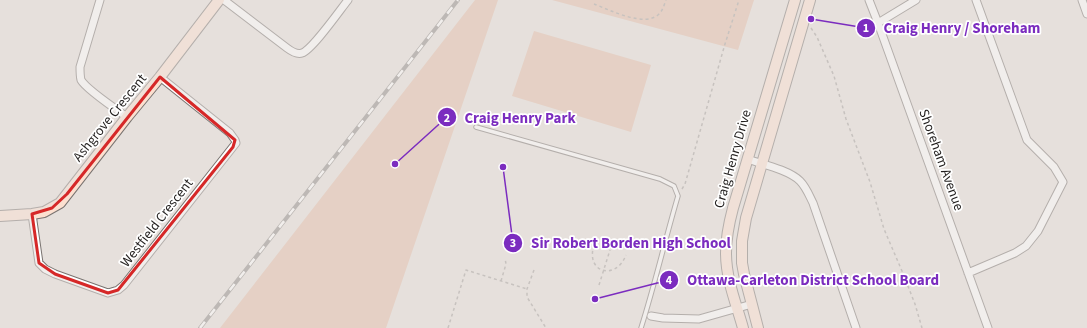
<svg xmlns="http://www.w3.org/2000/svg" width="1087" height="328" font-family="'Source Sans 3',sans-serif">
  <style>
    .green { fill: #e4bda8 }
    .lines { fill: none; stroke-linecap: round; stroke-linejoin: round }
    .lane-casing { stroke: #797370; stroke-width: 5.5 }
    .street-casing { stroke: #797370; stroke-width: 9 }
    .secondary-casing { stroke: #797370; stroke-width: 12 }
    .path { stroke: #a39e9b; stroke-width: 1.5; stroke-dasharray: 3 3; stroke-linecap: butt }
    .lane { stroke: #fff; stroke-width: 3.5 }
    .street { stroke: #fff; stroke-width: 7 }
    .secondary { stroke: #fce0d0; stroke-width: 10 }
    .rail-casing { stroke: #8c8885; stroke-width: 4 }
    .rail { stroke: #fff; stroke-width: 2.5; stroke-dasharray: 8; stroke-linecap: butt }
    .marked { fill: none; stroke: #d62828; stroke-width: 3; stroke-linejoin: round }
    .labels { text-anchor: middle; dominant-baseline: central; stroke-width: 3.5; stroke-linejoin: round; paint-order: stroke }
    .street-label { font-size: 14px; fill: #221f1e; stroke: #fff }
    .leader { fill: none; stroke: #7b2cbf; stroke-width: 1.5 }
    .callout-dot { fill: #7b2cbf; stroke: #fff; stroke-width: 1.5 }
    .mark-label { font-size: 12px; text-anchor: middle; font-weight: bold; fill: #fff }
    .callout-label { font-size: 15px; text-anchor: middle; font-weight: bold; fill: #7b2cbf; stroke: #fff; stroke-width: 3.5; stroke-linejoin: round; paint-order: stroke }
  </style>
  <rect width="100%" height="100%" fill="#e6e0dc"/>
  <path class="green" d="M475 0H498L386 328H220Z
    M552 0H754L738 50Z
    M534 31 651 65 631 132 512 96Z"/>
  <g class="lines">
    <g class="lane-casing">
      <path id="lane" d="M476 127 660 179 674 186 678 196C665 240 655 284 641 328"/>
    </g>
    <g class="street-casing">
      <path id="street" d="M100 0 80 67C80 71 80 76 81 80 86 89 117 110 127 117
        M224 0 287 48C291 51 297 55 302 53 312 50 340 10 348 0
        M869 0 878 23 988 328
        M1082 0 1087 14
        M878 23 916 0
        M747 159C762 164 789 170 800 181 806 187 809 195 813 203L856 328
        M32 214 39 263 45 269 55 274 108 293 118 290 124 285 236 143 235 140 230 133 160 77
        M968 273 1015 253 1026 246 1038 231 1063 182 1054 167 1027 140 976 0
        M651 316 663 318 699 319 752 304"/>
    </g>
    <g class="secondary-casing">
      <path id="secondary" d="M0 216 32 214 44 212 60 203 127 117 160 77 219 0
        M743 328C736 303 726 279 726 253 726 238 729 223 733 208L795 0
        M758 328 744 274 742 263V241L746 218 810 0"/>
    </g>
    <path class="path" d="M594 4C610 10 645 28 659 14 663 10 664 5 666 0
      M811 28 817 37 834 76 846 119 870 182 884 229 902 271 915 304 922 328
      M682 189 685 184 725 44 739 0
      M594 245C585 273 616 281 626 255
      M534 270 527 289V297L546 328
      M501 281 506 264 505 258
      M599 285 610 250
      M448 328 466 270 527 289"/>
    <use href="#lane" class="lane"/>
    <use href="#street" class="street"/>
    <use href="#secondary" class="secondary"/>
    <g class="rail-casing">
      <path id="rail" d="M200 328 458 0"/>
    </g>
    <use href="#rail" class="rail"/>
  </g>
  <path d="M0 0H1087V328H0ZM160 77 235 140 233 147 118 290 108 293 55 274 39 263 32 214 52 208 67 194Z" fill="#e6e0dc" fill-opacity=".55" fill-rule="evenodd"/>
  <path class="marked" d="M160 77 235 140 233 147 118 290 108 293 55 274 39 263 32 214 52 208 67 194Z"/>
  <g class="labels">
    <g class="street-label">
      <text transform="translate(110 118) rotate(-51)">Ashgrove Crescent</text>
      <text transform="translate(733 159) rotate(-74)">Craig Henry Drive</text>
      <text transform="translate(941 160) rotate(70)">Shoreham Avenue</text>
      <text transform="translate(157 223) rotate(-52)">Westfield Crescent</text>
    </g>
  </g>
  <path class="leader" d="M811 19L866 28M395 164L447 117M503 167L513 243M595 299L669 280"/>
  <g class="callout-dot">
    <circle cx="811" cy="19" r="4"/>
    <circle cx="395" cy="164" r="4"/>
    <circle cx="503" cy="167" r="4"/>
    <circle cx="595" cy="299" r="4"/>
    <circle cx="866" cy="28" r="10"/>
    <circle cx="447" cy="117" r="10"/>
    <circle cx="513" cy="243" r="10"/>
    <circle cx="669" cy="280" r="10"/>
  </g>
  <g class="mark-label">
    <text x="866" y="32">1</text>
    <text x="447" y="122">2</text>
    <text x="513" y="247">3</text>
    <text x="669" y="284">4</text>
  </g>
  <g class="callout-label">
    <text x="962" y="33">Craig Henry / Shoreham</text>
    <text x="520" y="123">Craig Henry Park</text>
    <text x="631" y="248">Sir Robert Borden High School</text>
    <text x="813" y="285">Ottawa-Carleton District School Board</text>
  </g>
</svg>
